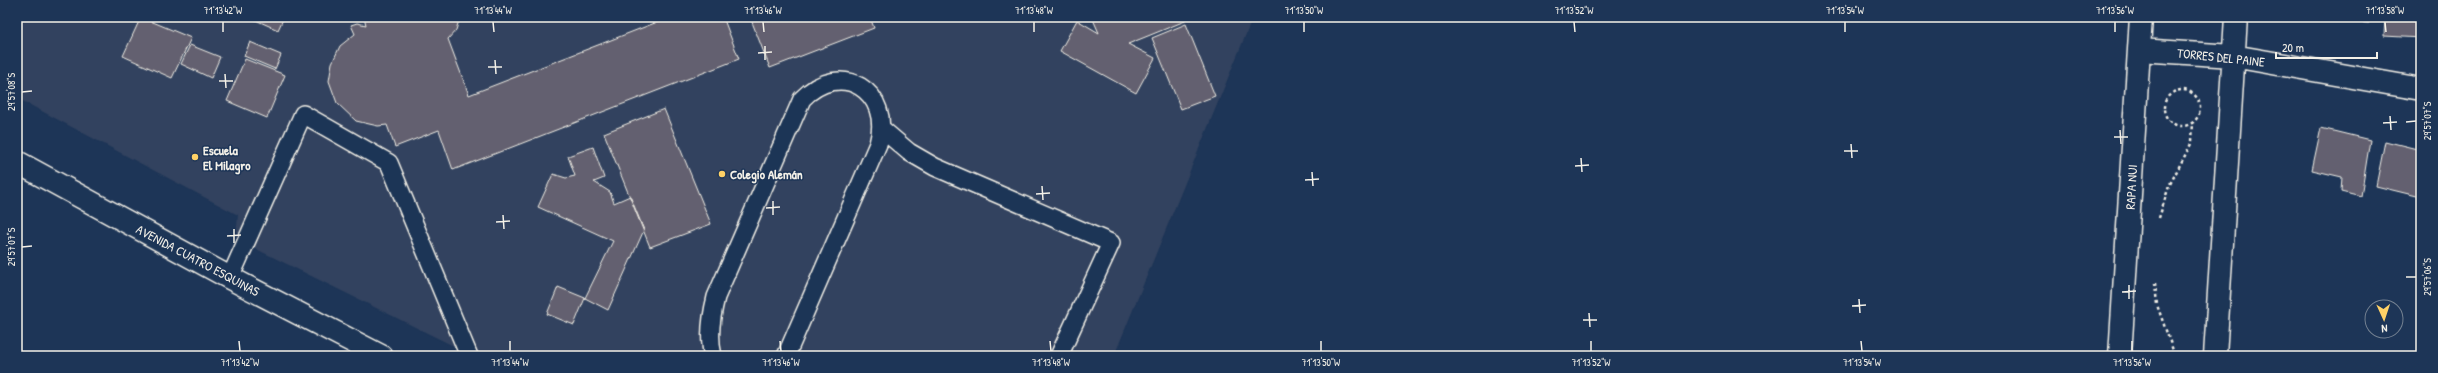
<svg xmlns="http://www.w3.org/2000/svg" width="2438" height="373" font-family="'Patrick Hand',sans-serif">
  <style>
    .built { fill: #32425e }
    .building { fill: #63606f; stroke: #f4f1e8 }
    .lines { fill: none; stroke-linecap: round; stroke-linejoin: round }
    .lane-casing { stroke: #f4f1e8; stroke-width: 20 }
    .street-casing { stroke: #f4f1e8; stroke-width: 25 }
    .secondary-casing { stroke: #f4f1e8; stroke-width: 25 }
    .path { stroke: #f4f1e8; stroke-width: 2.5; stroke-dasharray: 3 3; stroke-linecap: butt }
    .lane { stroke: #1d3557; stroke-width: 17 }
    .street { stroke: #1d3557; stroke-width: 22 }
    .secondary { stroke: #1d3557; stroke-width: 22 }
    .ticks { fill: none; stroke: #f4f1e8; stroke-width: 1.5 }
    .poi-dot { fill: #ffd166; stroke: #1d3557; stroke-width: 1.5 }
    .labels { text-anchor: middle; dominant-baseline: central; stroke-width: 3; stroke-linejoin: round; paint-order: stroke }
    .street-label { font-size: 13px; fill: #f4f1e8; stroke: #1d3557 }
    .poi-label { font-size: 13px; font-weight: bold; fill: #f4f1e8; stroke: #1d3557; text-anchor: start }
    .neatline { fill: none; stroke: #f4f1e8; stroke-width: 1.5 }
    .ticks-label { font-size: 10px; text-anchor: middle; fill: #f4f1e8 }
  </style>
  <rect width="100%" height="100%" fill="#1d3557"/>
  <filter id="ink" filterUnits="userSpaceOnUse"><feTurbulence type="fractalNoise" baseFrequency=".025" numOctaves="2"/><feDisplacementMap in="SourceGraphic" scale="8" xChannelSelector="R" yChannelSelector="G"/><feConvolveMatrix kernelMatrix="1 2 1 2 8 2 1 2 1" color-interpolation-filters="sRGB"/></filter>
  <g filter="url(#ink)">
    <path class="built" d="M17 17H1253L1114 356H474L236 239 238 215 17 98Z"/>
    <path class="building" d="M141 17 191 38 172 78 123 56Z
      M249 17H284L278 30Z
      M364 17H460L456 30 448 39 469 95 660 21 658 17H723L739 59 453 170 439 130 395 147 387 125 378 126 356 121 337 103 329 81 332 63 340 46 355 34 351 25 357 23 366 25Z
      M750 17H870L874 28 770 68Z
      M1092 17H1183L1185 21 1128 44 1155 58 1136 93 1060 51 1077 20 1099 33Z
      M2314 17H2369V23L2314 19Z
      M2385 17H2421V38L2384 36Z
      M1186 24 1215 96 1181 109 1152 38Z
      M250 42 281 55 275 69 244 56Z
      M190 45 220 57 211 78 181 64Z
      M245 59 285 75 267 118 227 101Z
      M664 109 711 224 650 247 604 133Z
      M2321 128 2370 140 2361 196 2341 191 2342 177 2312 170Z
      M2385 141 2421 150V197L2376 186Z
      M593 147 604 178 594 182 610 192 614 203 630 196 644 230 608 310 585 298 613 241 538 207 553 174 566 178 575 176 568 156Z
      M558 287 585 298 574 325 547 314Z"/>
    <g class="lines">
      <g class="lane-casing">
        <path id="lane" d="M882 129 909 152 935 167 1111 243 1059 356
          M230 278 303 114 389 163 469 356
          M713 356C708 337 711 317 716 297L802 99C841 59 893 91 878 144L786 356"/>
      </g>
      <g class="street-casing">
        <path id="street" d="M2139 50 2233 56 2421 89
          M2120 356 2141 17
          M2215 356 2236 17"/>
      </g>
      <g class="secondary-casing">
        <path id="secondary" d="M17 162 230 278 381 356"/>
      </g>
      <path class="path" d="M2164 108a18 18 0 1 1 36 0a18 18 0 1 1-36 0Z
        M2159 218 2169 186 2192 142 2193 122
        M2155 283 2157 305 2175 356"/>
      <use href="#lane" class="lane"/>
      <use href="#street" class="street"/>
      <use href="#secondary" class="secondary"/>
    </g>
  </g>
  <path class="ticks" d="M223 22V32M493 22 494 32M763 22 764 32M1034 22V32M1304 22V32M1574 22 1575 32M1845 22V32M2115 22V32M2385 22 2386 32M765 46V60M758 53 772 52M495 60 496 74M488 67H502M225 74 226 88M219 81H233M22 92 32 91M2390 116 2391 130M2406 122 2416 121M2383 123 2397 122M2120 130 2121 144M2114 137H2128M1851 144 1852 158M1844 151H1858M1581 158 1582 172M1575 166 1589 165M1312 172 1313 186M1305 180 1319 179M1042 186 1043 200M1036 194 1050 193M773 201V215M766 208 780 207M503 215 504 229M496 222 510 221M234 229V243M227 236 241 235M22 247 32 246M2406 277H2416M2129 285V299M2122 292 2136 291M1859 299 1860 313M1852 306 1866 305M1589 313 1590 327M1583 320H1597M239 341 240 351M510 341V351M780 341 781 351M1050 341 1051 351M1321 341V351M1591 341V351M1861 341 1862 351M2132 341V351"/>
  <g class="poi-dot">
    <circle cx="195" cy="157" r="4"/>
    <circle cx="722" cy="174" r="4"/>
  </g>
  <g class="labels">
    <g class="street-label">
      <text transform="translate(2221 57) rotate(6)">TORRES DEL PAINE</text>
      <text transform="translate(2131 187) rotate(-87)">RAPA NUI</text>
      <text transform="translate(198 260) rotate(28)">AVENIDA CUATRO ESQUINAS</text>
    </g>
    <g class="poi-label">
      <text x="203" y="150">Escuela<tspan x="203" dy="15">El Milagro</tspan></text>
      <text x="730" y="174">Colegio Alemán</text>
    </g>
  </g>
  <rect width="2438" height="373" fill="none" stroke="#1d3557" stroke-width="44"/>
  <g transform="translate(2384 319) rotate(177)"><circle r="19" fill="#1d3557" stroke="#738091"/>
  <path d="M0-3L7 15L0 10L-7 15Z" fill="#ffd166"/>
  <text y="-6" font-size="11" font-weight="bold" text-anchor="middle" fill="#f4f1e8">N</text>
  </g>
  <path d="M2276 52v6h101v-6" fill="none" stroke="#f4f1e8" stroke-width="2"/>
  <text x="2282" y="52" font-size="12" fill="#f4f1e8" stroke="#1d3557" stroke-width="3" paint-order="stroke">20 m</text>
  <rect x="22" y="22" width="2394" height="329" class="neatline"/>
  <g class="ticks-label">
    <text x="223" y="14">71°13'42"W</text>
    <text x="493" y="14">71°13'44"W</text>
    <text x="763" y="14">71°13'46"W</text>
    <text x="1034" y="14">71°13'48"W</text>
    <text x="1304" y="14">71°13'50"W</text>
    <text x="1574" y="14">71°13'52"W</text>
    <text x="1845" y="14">71°13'54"W</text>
    <text x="2115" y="14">71°13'56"W</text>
    <text x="2385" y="14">71°13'58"W</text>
    <text transform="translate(11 92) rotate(-90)" y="4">29°57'08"S</text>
    <text transform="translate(2427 121) rotate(-90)" y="4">29°57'07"S</text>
    <text transform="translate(11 247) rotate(-90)" y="4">29°57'07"S</text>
    <text transform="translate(2427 277) rotate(-90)" y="4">29°57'06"S</text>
    <text x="240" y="366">71°13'42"W</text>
    <text x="510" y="366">71°13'44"W</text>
    <text x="781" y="366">71°13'46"W</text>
    <text x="1051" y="366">71°13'48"W</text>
    <text x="1321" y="366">71°13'50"W</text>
    <text x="1591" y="366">71°13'52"W</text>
    <text x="1862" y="366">71°13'54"W</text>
    <text x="2132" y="366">71°13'56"W</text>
  </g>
</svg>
